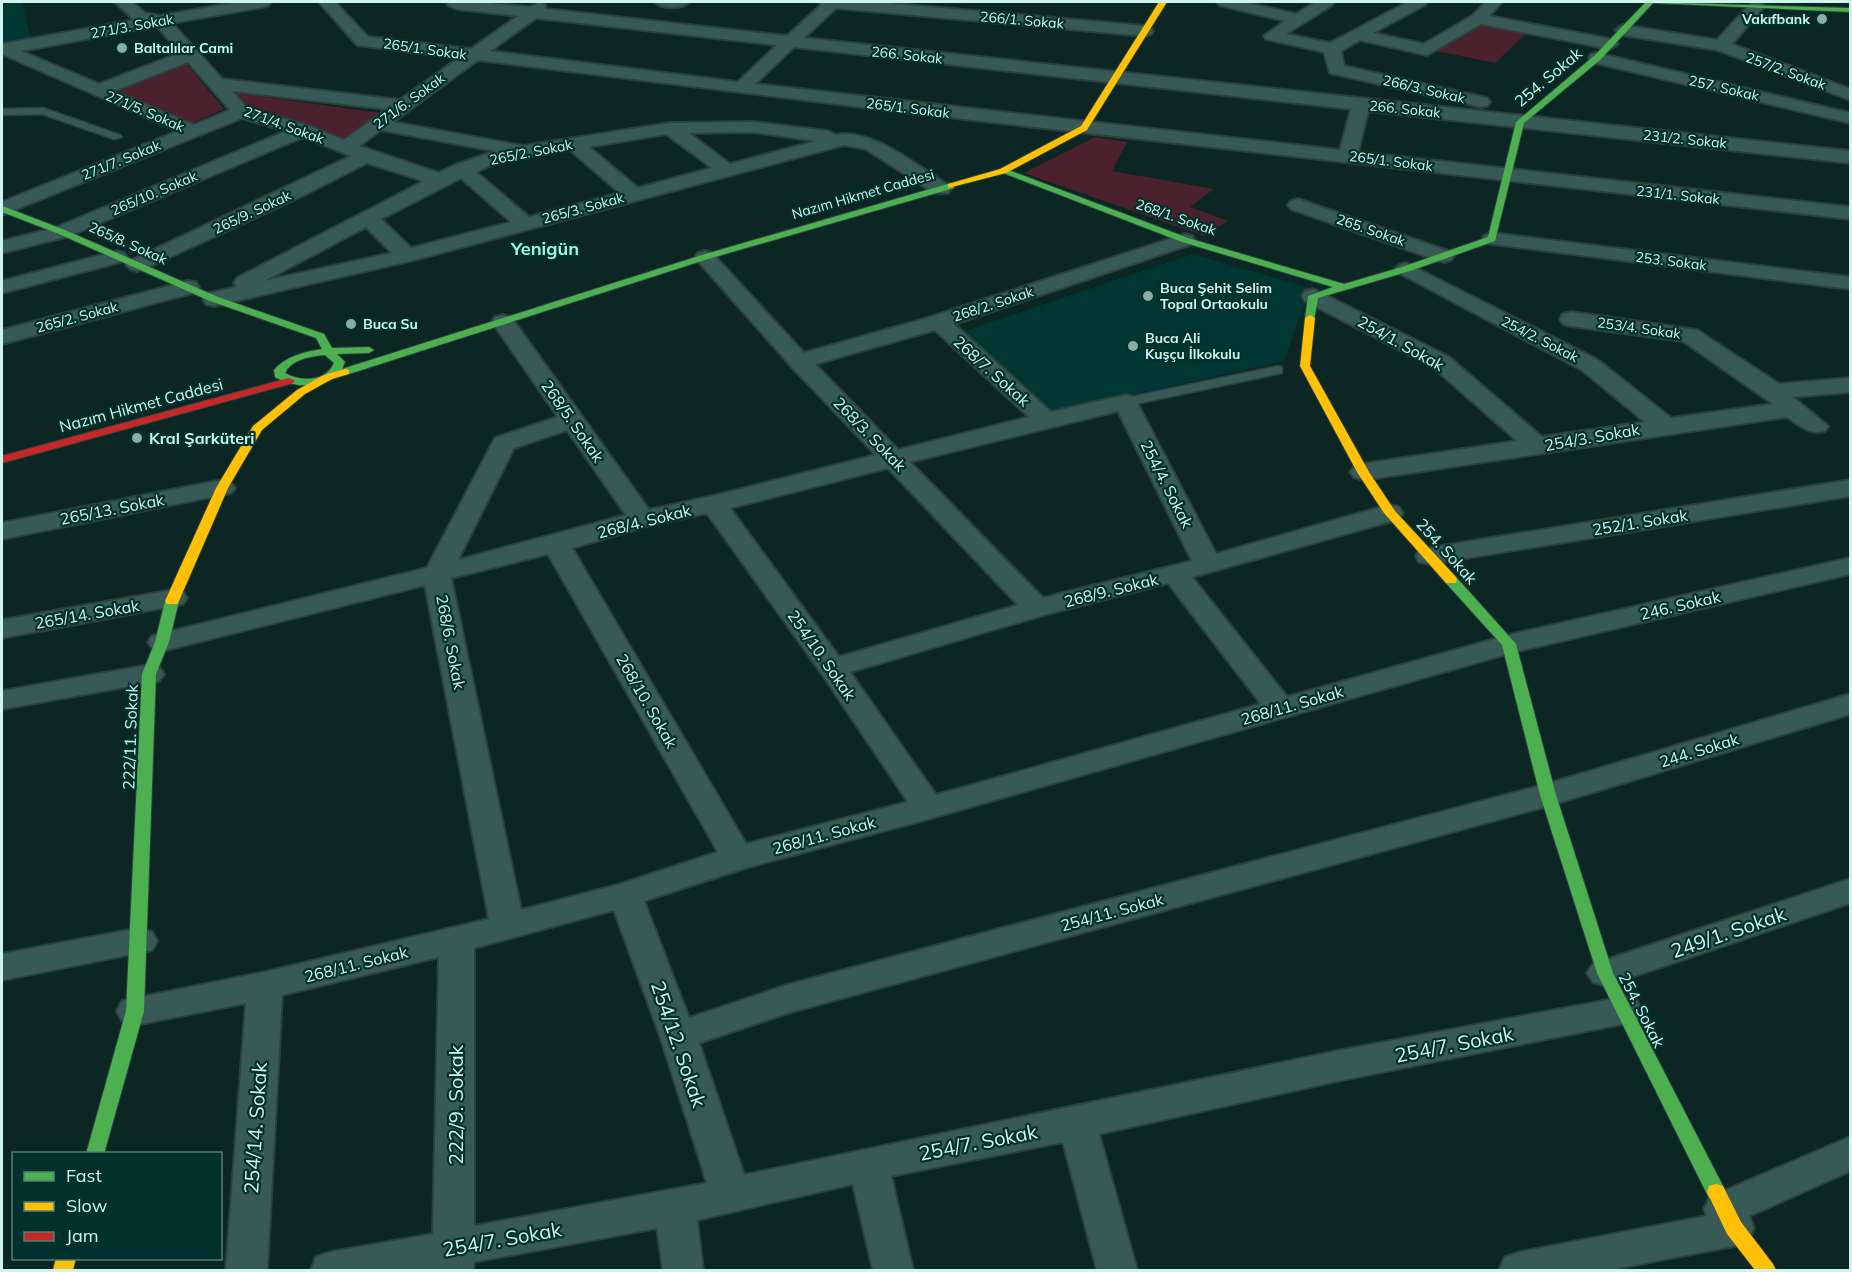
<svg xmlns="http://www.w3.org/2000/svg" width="1852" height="1272" font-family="Mulish,sans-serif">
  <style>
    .built { fill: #013732 }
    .green { fill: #4b212e }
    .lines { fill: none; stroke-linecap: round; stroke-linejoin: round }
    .lane-casing { stroke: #2c413e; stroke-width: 3 }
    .street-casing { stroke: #2c413e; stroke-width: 4 }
    .fast-casing { stroke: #2c413e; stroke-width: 2 }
    .slow-casing { stroke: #2c413e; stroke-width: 2 }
    .jam-casing { stroke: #2c413e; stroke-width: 2 }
    .lane { fill: #385a56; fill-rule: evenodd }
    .street { fill: #385a56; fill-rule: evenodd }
    .fast { fill: #4caf50; fill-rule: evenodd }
    .slow { fill: #ffc107; fill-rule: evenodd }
    .jam { fill: #c62828; fill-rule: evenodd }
    .poi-dot { fill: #8aada7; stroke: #00312c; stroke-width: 2 }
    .labels { text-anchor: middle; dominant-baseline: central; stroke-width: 4.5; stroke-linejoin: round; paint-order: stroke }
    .far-poi-label { font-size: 14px; font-weight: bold; fill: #cef5ee; stroke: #00312c; text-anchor: start }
    .far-street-label { font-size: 14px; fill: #cef5ee; stroke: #00312c }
    .street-label { font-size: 16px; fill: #cef5ee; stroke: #00312c }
    .poi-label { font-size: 16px; font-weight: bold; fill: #cef5ee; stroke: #00312c; text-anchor: start }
    .far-district-label { font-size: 18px; font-weight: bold; fill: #a0f4e6; stroke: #00312c }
    .near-street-label { font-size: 20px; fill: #cef5ee; stroke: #00312c }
  </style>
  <rect width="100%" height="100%" fill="#0b2623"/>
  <path class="built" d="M2 2H22L31 39 2 45Z
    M1193 254 1310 288 1284 361 1047 414 962 332Z"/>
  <path class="green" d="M1480 21 1529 31 1495 63 1432 50Z
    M184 61 224 109 190 124 108 92Z
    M235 93 380 113 345 142 248 110Z
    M1095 137 1127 142 1112 171 1214 189 1190 207 1228 221 1204 236 1024 173Z"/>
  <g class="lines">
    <g class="lane-casing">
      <path id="lane" d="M43 108 120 135 122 137 114 139 42 114 2 115V109Z
        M1278 366 1282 367V373L1126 406 1120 402 1126 398Z"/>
    </g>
    <g class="street-casing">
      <path id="street" d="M115 2H132L145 13 159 16 239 2H271L269 5 263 7 172 23 222 79 400 100 459 58 357 45 319 2H335L368 37 471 49 518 16 457 9 448 5 446 2H477L530 7 539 3 545 5 546 9 787 36 821 5 819 2H874L1145 26 1151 28 1153 31 1151 34 1145 36 836 8 804 38 1850 151V163L1368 111 1358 152 1850 207V219L902 112 478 60 393 122 523 146 670 123 753 122 828 131 836 135C871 127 919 167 948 185L951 189 948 193H934L866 149 844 145 414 260 214 306 206 304 203 299 206 294 237 287 234 283 237 278 424 181 367 163 304 195 144 269 137 271 130 269 126 265 130 261 351 156 303 137 69 236 2 253V241L55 228 286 131 242 118 2 215V202L178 131 2 54V44L134 20ZM536 18 777 45 738 82 490 51ZM157 26 180 53 99 84 21 51ZM794 47 1351 109 1340 150 755 84ZM188 62 230 110 194 125 114 91ZM232 91 387 109 344 140 309 126 247 108ZM381 130 495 151 455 165 439 173 359 146ZM753 132 816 141 730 164 689 133ZM666 134 712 168 638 188 589 147ZM570 150 620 193 529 217 476 172 501 161ZM461 178 511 222 411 248 381 219ZM366 227 392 253 264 281Z
        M655 2H689C682 9 662 9 655 2Z
        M1217 2H1243L1296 14 1316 2H1334L1332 5 1286 34 1330 43 1408 2H1427L1425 5 1373 33 1424 44 1472 16 1486 2H1502L1489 16 1610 39 1618 44 1610 49 1481 24 1427 55 1360 40 1341 51 1344 66 1487 98 1490 102 1487 106 1481 107 1330 73 1324 52 1266 39 1264 36 1285 21 1219 5Z
        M1758 2 1765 6 1732 44 1850 89V100L1717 50 1623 35 1615 30 1623 25 1717 40 1751 3Z
        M1597 53 1850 113V123L1591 62 1589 58 1591 54Z
        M1298 199 1451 252 1454 256 1451 260 1444 262 1437 260 1291 209 1288 205 1291 201Z
        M1492 233 1850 277V289L1485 243 1482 239 1485 235Z
        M1185 234 1192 236 1195 240 1192 244 954 324 1051 412 1126 395 1134 397 1216 554 1381 507 1390 505 1399 507 1403 513 1399 519 1192 577 1287 697 1509 635 1850 558V574L1514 652 928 819 745 868 644 901 689 1018 787 985 1543 785 1850 694V714L1548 806 791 1012 699 1043 744 1175 1342 1050 1624 997 1637 1001 1642 1011 1637 1021 1342 1080 1099 1134 1137 1270H1097L1063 1142 891 1176 913 1270H873L853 1184 697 1220 703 1270H663L657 1228 474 1262 473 1270H311L316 1257 331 1252 433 1234 439 957 282 995 267 1270H226L246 1003 135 1025 122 1021 117 1011 122 1001 265 972 489 919 425 585 162 651 152 648 148 642 152 636 427 568 495 438 558 417 492 322 495 317 503 315 511 317 649 510 713 496 876 455 791 366 698 261 695 257 698 253 705 251 712 253 804 353 931 317ZM935 330 1029 417 898 450 815 364ZM1118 411 1192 561 1043 598 910 462ZM567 430 626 515 458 560 514 448ZM888 468 1018 605 839 657 730 508ZM707 513 822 674 908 802 746 844 572 548 647 526ZM548 554 718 852 621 884 521 910 451 578ZM1168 583 1261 704 936 795 850 672 1047 614ZM614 910 660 1036 707 1183 474 1226V948Z
        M117 251 124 253 127 257 124 261 2 293V281Z
        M1406 263 1598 360 1671 418 1773 404 1683 341 1571 326 1563 324 1560 319 1563 314 1571 312 1697 330 1779 384 1850 378V392L1793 397 1828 426 1825 431C1809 435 1800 426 1787 417L1363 480 1354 477 1350 472 1354 467 1363 464 1517 441 1433 367 1305 301 1302 296 1305 291 1313 289 1449 357 1542 437 1645 422 1582 370 1399 273 1395 269 1399 265Z
        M188 281 196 282 199 287 196 292 2 344V330Z
        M222 480 231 483 235 488 231 493 2 539V523Z
        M1850 480V496L1429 564 1419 562 1416 556 1419 550 1429 548Z
        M173 590 183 592 187 598 183 604 2 638V620Z
        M149 665 159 667 164 674 159 681 2 709V691Z
        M1850 879V903L1605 986 1593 982 1587 973 1593 964Z
        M140 928 152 932 157 941 152 950 2 980V954Z
        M1850 1137V1171L1749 1216 1754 1228 1748 1240 1734 1246 1609 1270H1499L1505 1257 1520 1252 1707 1216 1704 1209 1710 1197Z"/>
    </g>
    <g class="fast-casing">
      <path id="fast" d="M1646 2 1850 8V12L1653 3 1600 60 1524 123 1495 241 1410 271 1318 298 1314 320 1310 321 1305 318 1308 296 1333 287 1182 242 998 171 1006 169 1188 238 1344 284 1402 267 1488 237 1516 122 1594 56Z
        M951 183 954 184V188L708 259 349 374 340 373C323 390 295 388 275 377L274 370C286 356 304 352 322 349L316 338 210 301 59 234 2 212V206L5 207 65 230 218 297 324 334 332 348 369 347 374 350 369 353 337 354 345 362 342 369 702 255ZM325 355 334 363C326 382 301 382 285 373 291 360 311 356 325 355Z
        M1451 576 1456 577 1516 644 1556 795 1613 973 1723 1186 1725 1192 1723 1198 1716 1200 1709 1198 1597 973 1540 795 1502 645 1446 583 1445 580Z
        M172 597 179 601 169 642 156 674 144 1011 104 1154H86L126 1011 142 674 155 642 165 601Z"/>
    </g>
    <g class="slow-casing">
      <path id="slow" d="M1159 2H1167L1087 130 1006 173 948 188V184L1000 169 1081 126Z
        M1310 315 1315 318 1310 366 1369 472 1395 511 1456 577 1457 580 1456 583H1446L1384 513 1357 472 1300 366 1305 318Z
        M345 369 349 370V374L332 379 305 394 262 430 228 488 179 601 177 604H167L165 601 216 488 253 426 297 390 324 375Z
        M1716 1184 1723 1186 1741 1222 1773 1264 1776 1270H1755L1727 1234 1707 1192 1709 1186Z
        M56 1258H76L73 1270H53Z"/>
    </g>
    <g class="jam-casing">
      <path id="jam" d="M289 378 295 381 293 383 2 463V456Z"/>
    </g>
    <use href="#lane" class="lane"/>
    <use href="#street" class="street"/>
    <use href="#fast" class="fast"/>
    <use href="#slow" class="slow"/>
    <use href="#jam" class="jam"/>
  </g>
  <g class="poi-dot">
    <circle cx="1822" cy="19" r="6"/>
    <circle cx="122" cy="48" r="6"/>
    <circle cx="1148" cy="296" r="6"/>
    <circle cx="351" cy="324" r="6"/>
    <circle cx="1133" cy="346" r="6"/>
    <circle cx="137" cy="438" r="6"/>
  </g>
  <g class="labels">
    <g class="far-poi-label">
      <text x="1810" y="19" text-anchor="end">Vakıfbank</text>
      <text x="134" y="48">Baltalılar Cami</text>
      <text x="1160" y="288">Buca Şehit Selim<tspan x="1160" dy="16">Topal Ortaokulu</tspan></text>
      <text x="363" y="324">Buca Su</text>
      <text x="1145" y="338">Buca Ali<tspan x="1145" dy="16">Kuşçu İlkokulu</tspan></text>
    </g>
    <g class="far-street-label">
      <text transform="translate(1022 20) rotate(5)">266/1. Sokak</text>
      <text transform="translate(132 26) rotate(-10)">271/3. Sokak</text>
      <text transform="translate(425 49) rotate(8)">265/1. Sokak</text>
      <text transform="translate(907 55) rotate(6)">266. Sokak</text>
      <text transform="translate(1786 71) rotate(20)">257/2. Sokak</text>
      <text transform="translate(1724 88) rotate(13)">257. Sokak</text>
      <text transform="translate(1424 89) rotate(13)">266/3. Sokak</text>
      <text transform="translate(409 101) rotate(-36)">271/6. Sokak</text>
      <text transform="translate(908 108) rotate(7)">265/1. Sokak</text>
      <text transform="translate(1405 109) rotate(6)">266. Sokak</text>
      <text transform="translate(145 111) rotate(23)">271/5. Sokak</text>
      <text transform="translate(284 125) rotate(20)">271/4. Sokak</text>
      <text transform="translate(1685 139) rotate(6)">231/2. Sokak</text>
      <text transform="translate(531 152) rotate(-11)">265/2. Sokak</text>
      <text transform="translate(121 160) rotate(-22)">271/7. Sokak</text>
      <text transform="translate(1391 161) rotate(7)">265/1. Sokak</text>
      <text transform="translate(154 193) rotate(-23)">265/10. Sokak</text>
      <text transform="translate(863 194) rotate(-16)">Nazım Hikmet Caddesi</text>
      <text transform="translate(1678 195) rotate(6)">231/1. Sokak</text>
      <text transform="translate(583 208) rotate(-15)">265/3. Sokak</text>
      <text transform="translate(252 212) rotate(-25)">265/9. Sokak</text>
      <text transform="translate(1176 217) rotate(19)">268/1. Sokak</text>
      <text transform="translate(1371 230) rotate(19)">265. Sokak</text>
      <text transform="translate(128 243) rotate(24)">265/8. Sokak</text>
      <text transform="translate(1671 261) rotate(7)">253. Sokak</text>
      <text transform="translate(993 304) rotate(-18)">268/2. Sokak</text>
      <text transform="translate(77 317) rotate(-15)">265/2. Sokak</text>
      <text transform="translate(1639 328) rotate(8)">253/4. Sokak</text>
      <text transform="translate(1540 339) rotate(27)">254/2. Sokak</text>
    </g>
    <g class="street-label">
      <text transform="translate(1548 77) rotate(-40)">254. Sokak</text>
      <text transform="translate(1401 343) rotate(29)">254/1. Sokak</text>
      <text transform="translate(992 371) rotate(42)">268/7. Sokak</text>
      <text transform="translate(141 405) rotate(-15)">Nazım Hikmet Caddesi</text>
      <text transform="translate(573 421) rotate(55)">268/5. Sokak</text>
      <text transform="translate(870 434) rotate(46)">268/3. Sokak</text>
      <text transform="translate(1592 437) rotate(-10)">254/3. Sokak</text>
      <text transform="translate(1167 484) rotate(63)">254/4. Sokak</text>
      <text transform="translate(112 509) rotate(-11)">265/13. Sokak</text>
      <text transform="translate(644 521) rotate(-14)">268/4. Sokak</text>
      <text transform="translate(1640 522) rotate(-9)">252/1. Sokak</text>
      <text transform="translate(1447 551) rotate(48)">254. Sokak</text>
      <text transform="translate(1111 590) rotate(-14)">268/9. Sokak</text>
      <text transform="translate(1680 605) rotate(-13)">246. Sokak</text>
      <text transform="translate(87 614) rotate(-10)">265/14. Sokak</text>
      <text transform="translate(451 642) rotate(79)">268/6. Sokak</text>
      <text transform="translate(822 655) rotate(55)">254/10. Sokak</text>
      <text transform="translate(647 701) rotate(60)">268/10. Sokak</text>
      <text transform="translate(1292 705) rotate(-16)">268/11. Sokak</text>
      <text transform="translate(130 737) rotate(-88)">222/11. Sokak</text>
      <text transform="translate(1699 750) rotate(-17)">244. Sokak</text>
      <text transform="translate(824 835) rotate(-15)">268/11. Sokak</text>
      <text transform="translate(1112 912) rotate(-15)">254/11. Sokak</text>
      <text transform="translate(356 964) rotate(-14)">268/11. Sokak</text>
      <text transform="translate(1642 1010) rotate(63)">254. Sokak</text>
    </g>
    <g class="poi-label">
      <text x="149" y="438">Kral Şarküteri</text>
    </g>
    <g class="far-district-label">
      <text x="545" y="248">Yenigün</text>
    </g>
    <g class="near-street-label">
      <text transform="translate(1728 932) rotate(-19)">249/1. Sokak</text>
      <text transform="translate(679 1044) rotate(71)">254/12. Sokak</text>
      <text transform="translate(1454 1044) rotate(-11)">254/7. Sokak</text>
      <text transform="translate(455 1105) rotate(-90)">222/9. Sokak</text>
      <text transform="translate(255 1128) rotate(-86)">254/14. Sokak</text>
      <text transform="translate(978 1142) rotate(-11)">254/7. Sokak</text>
      <text transform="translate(502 1239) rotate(-10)">254/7. Sokak</text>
    </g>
  </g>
  <rect width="1852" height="1272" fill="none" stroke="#cef5ee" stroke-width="6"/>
  <rect x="12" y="1152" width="210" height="108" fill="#00312c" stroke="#527f7a" stroke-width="1.5"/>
  <rect x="24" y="1172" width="30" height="9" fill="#4caf50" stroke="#527f7a" stroke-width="1.5"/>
  <text x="66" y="1182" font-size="18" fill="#cef5ee">Fast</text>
  <rect x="24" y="1202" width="30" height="9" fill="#ffc107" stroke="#527f7a" stroke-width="1.5"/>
  <text x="66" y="1212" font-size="18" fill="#cef5ee">Slow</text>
  <rect x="24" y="1232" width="30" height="9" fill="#c62828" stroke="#527f7a" stroke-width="1.5"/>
  <text x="66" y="1242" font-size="18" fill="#cef5ee">Jam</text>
</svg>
